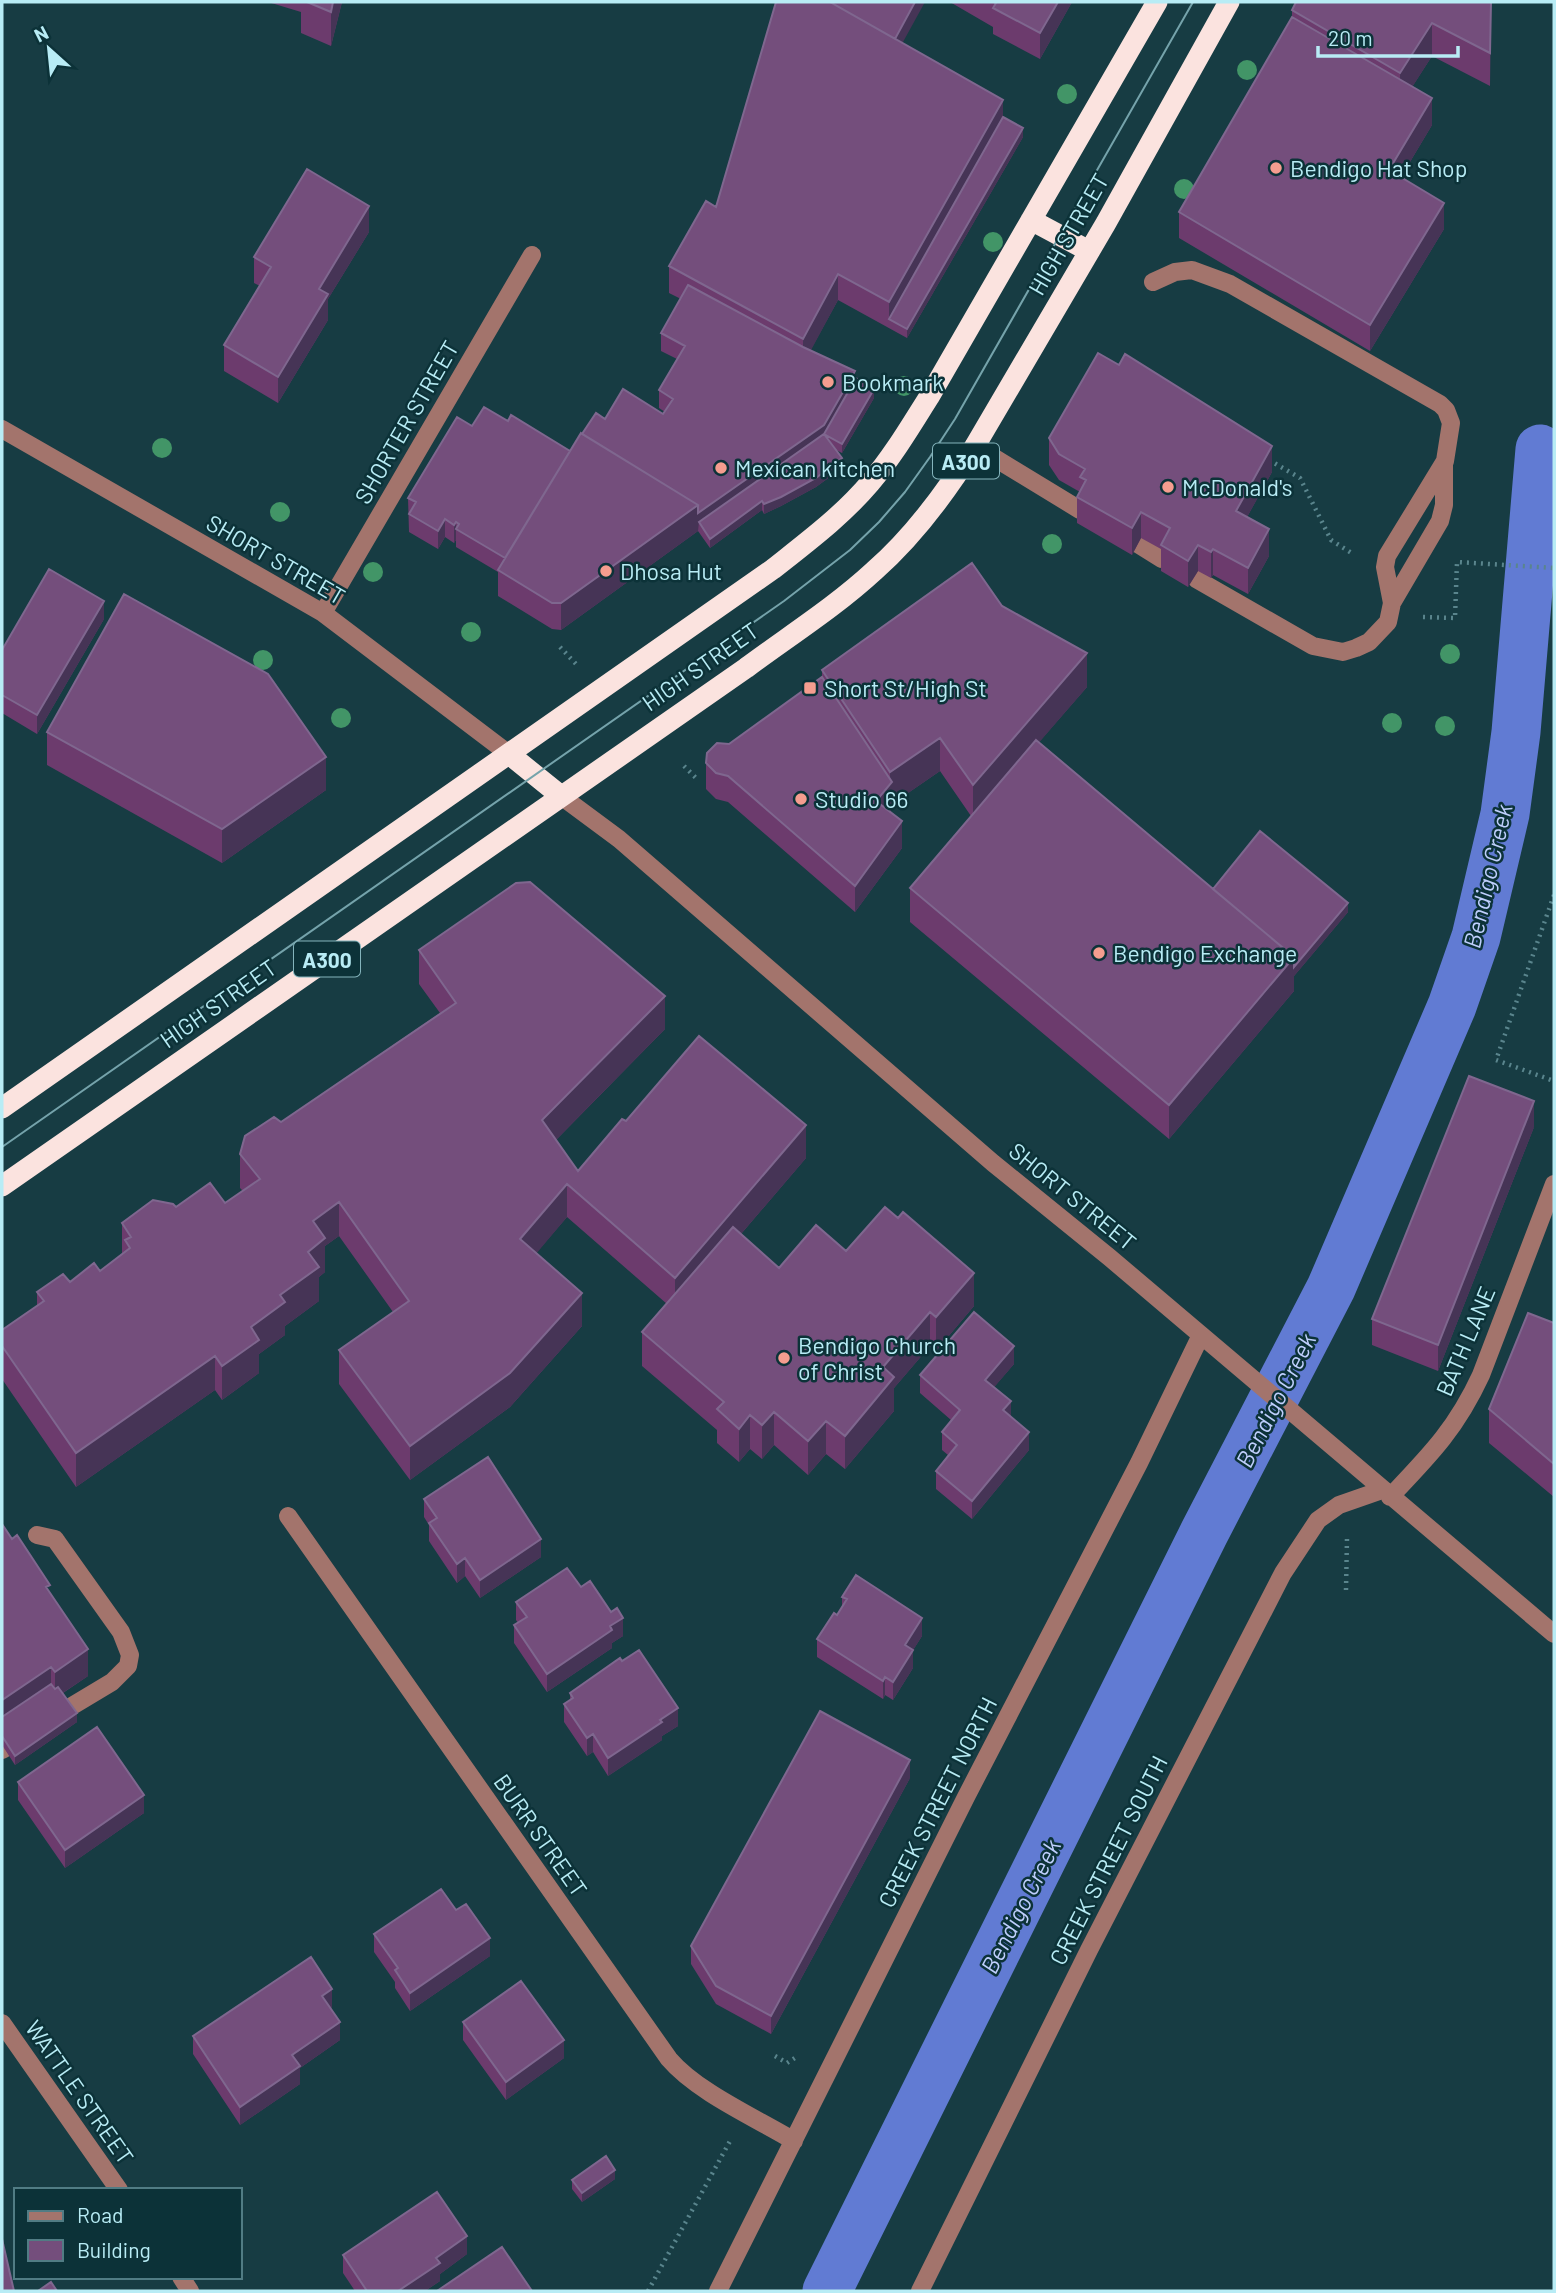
<svg xmlns="http://www.w3.org/2000/svg" width="1556" height="2293" font-family="Barlow,sans-serif">
  <style>
    .lines { fill: none; stroke-linecap: round; stroke-linejoin: round }
    .canal { stroke: #617bd3; stroke-width: 49 }
    .path { stroke: #5a858d; stroke-width: 4.5; stroke-dasharray: 2 5; stroke-linecap: butt }
    .minor { stroke: #a3746c; stroke-width: 18 }
    .highway { stroke: #fbe3df; stroke-width: 21 }
    .tram { stroke: #75a3ab; stroke-width: 2 }
    .tree { fill: #429567 }
    .wall { fill: #6c3b6d }
    .shaded-wall { fill: #463456 }
    .building { fill: #744e7c; stroke: #7f678f; stroke-width: 2 }
    .poi-dot { fill: #f59d8f; stroke: #0c3238; stroke-width: 2.5 }
    .labels { text-anchor: middle; dominant-baseline: central; stroke-width: 5; stroke-linejoin: round; paint-order: stroke }
    .shield { fill: #0c3238; stroke: #84b4bc; stroke-width: 2 }
    .shield-label { font-size: 21px; font-weight: bold; fill: #b8ecf5 }
    .poi-label { font-size: 23px; fill: #b8ecf5; stroke: #0c3238; text-anchor: start }
    .street-label { font-size: 23px; fill: #b8ecf5; stroke: #0c3238 }
    .water-label { font-size: 24px; font-style: italic; fill: #bfcffd; stroke: #0c3238 }
  </style>
  <rect width="100%" height="100%" fill="#173c43"/>
  <g class="lines">
    <path class="canal" d="M827 2291 1204 1533 1331 1288 1452 1006 1476 937 1505 814 1516 732 1540 449"/>
    <path class="path" d="M1269 460 1300 478 1331 540 1353 554
      M1423 617 1455 618 1457 562 1554 568
      M560 647 576 664
      M684 766 698 780
      M1554 895 1496 1060 1554 1081
      M1346 1590 1347 1538
      M775 2056 787 2063 798 2056
      M648 2291 730 2141"/>
    <path class="minor" d="M1153 282 1175 272 1192 270 1230 284 1440 404 1446 410 1451 423 1445 461 1387 556 1385 567 1392 603
      M2 429 323 613 509 754
      M975 446 1080 510
      M1138 544 1162 559
      M1196 579 1313 646 1343 652 1356 648 1369 642 1388 622 1392 603 1440 521 1444 505V464
      M323 613 532 255
      M561 796 619 839 993 1163 1109 1257 1554 1634
      M1390 1497C1430 1455 1456 1429 1481 1375L1554 1184
      M288 1516 669 2059C697 2092 756 2118 794 2141
      M37 1535 55 1539 57 1542 121 1632 130 1655 128 1666 112 1682 67 1709
      M2 1750 4 1749
      M2 2023 119 2190
      M181 2277 190 2291
      M718 2291 966 1797 1139 1463 1201 1335
      M920 2291 1089 1950 1283 1573 1318 1520 1339 1505 1382 1490"/>
    <path class="highway" d="M1031 220 1089 251
      M509 754 561 796
      M2 1108 773 569C807 542 842 516 870 483 893 456 910 427 929 397L1157 2
      M2 1186 746 668C789 636 835 607 874 571 914 536 947 491 975 446L1106 223 1229 2"/>
    <path class="tram" d="M2 1147 784 601 850 550 879 522 905 492 930 457 955 419 1193 2"/>
  </g>
  <g class="tree">
    <circle cx="1247" cy="70" r="10"/>
    <circle cx="1067" cy="94" r="10"/>
    <circle cx="1184" cy="189" r="10"/>
    <circle cx="993" cy="242" r="10"/>
    <circle cx="904" cy="386" r="10"/>
    <circle cx="162" cy="448" r="10"/>
    <circle cx="280" cy="512" r="10"/>
    <circle cx="1052" cy="544" r="10"/>
    <circle cx="373" cy="572" r="10"/>
    <circle cx="471" cy="632" r="10"/>
    <circle cx="1450" cy="654" r="10"/>
    <circle cx="263" cy="660" r="10"/>
    <circle cx="341" cy="718" r="10"/>
    <circle cx="1392" cy="723" r="10"/>
    <circle cx="1445" cy="726" r="10"/>
  </g>
  <path class="wall" d="M268 2H342L331 46 301 33V12Z
    M950 2H1072L1040 59 993 34V27Z
    M1296 2H1491L1490 86 1432 56 1412 87 1432 125 1401 177 1444 229 1370 351 1179 238V212L1292 17V10Z
    M903 43 1003 117 1023 137 907 338 838 300 810 351 855 380 874 398 842 453 836 450 842 468 816 487 781 506 764 514 762 510 710 548 698 531 561 630 552 629 498 596V572L456 547V540L454 543 445 537 438 549 409 532 408 498 472 426 508 421 570 451 582 434 605 419 663 414 665 412 659 408V390L677 359 661 351V333L681 299 669 293V266L716 207Z
    M369 232 328 299V320L278 403 224 371V345L260 286 254 283V257Z
    M1049 438 1272 472 1247 517 1269 556 1248 594 1213 575 1211 578 1198 571 1188 587 1161 571V549L1141 538 1132 555 1077 523V497L1080 492 1059 480 1049 465Z
    M1002 606 1087 687 1039 742 1213 889 1348 912 1294 976V991L1169 1139 910 922V888L971 816 940 771 892 804V808L890 812 902 848 855 912 728 802 716 799 706 789V763L729 744 822 677V670Z
    M104 619 37 734 2 713V650Z
    M47 732 326 790 222 863 47 765Z
    M419 950 665 1029 556 1140 578 1171 626 1121 806 1158 741 1234 779 1268 846 1251 974 1306 936 1351 930 1346 894 1388V1411L845 1469 826 1454 808 1475 774 1445 762 1459 750 1449 739 1462 717 1443V1430L642 1366V1332L667 1304 567 1217 536 1253 582 1326 510 1407 410 1480 339 1384V1350L393 1312 339 1236 325 1246V1272L319 1277V1301L285 1326V1335L259 1354V1373L222 1400 215 1390 76 1487 2 1379V1330L37 1306V1292L70 1282 100 1271 122 1254V1223L176 1207 225 1203 243 1191 240 1188V1154L281 1122 440 1013 419 984Z
    M1534 1127 1438 1371 1372 1345V1319Z
    M1554 1323V1497L1489 1443V1409Z
    M1014 1364 994 1387 1029 1450 972 1519 936 1489V1471L948 1455 942 1450V1432L951 1420 920 1393V1375Z
    M424 1499 541 1557 480 1598 465 1576 457 1583 429 1541V1525L424 1517Z
    M2 1524 50 1593 88 1676 63 1693 77 1722 15 1765 2 1745Z
    M581 1587 611 1612 623 1636 612 1643V1648L547 1692 514 1643V1625L518 1623 516 1620V1602Z
    M842 1597 922 1636 913 1650V1668L893 1700 885 1695 883 1699 817 1657V1639L837 1615 842 1607Z
    M570 1693 678 1726 662 1736V1740L608 1776 593 1752 587 1756 564 1722V1704L570 1700Z
    M910 1778 771 2034 716 2004 691 1964V1946Z
    M18 1782 144 1813 65 1868 18 1800Z
    M374 1934 490 1956 410 2011 395 1988V1982L374 1952Z
    M332 2007 331 2008 340 2040 300 2068V2084L240 2125 193 2054V2036Z
    M463 2022 564 2058 506 2100 463 2040Z
    M615 2179 582 2202 572 2189V2180Z
    M467 2254 440 2274V2281L425 2291H355L343 2273V2255Z"/>
  <path class="shaded-wall" d="M333 2H342L331 46V12Z
    M915 2H925L892 62V44Z
    M1058 2H1072L1040 59V33Z
    M1432 23V56L1400 106V73Z
    M1432 98V125L1389 197V170Z
    M1003 100V126L889 319V302Z
    M1023 128V137L907 338V329Z
    M1444 203V229L1370 351V325Z
    M369 206V232L328 299V320L278 403V377L319 289Z
    M838 274V300L803 365V339Z
    M855 371V389L824 434 699 522 698 531 561 630V603Z
    M874 389V398L842 453V444Z
    M1272 446V472L1236 537V511Z
    M842 458V468L816 487 781 506 764 514V504Z
    M762 501V510L710 548V539Z
    M1141 512V538L1132 555V528Z
    M445 519V537L438 549V531Z
    M456 522V540L454 543V525Z
    M1269 529V556L1248 594V568Z
    M1198 545V571L1188 587V561Z
    M1213 549V575L1211 578V552Z
    M104 601V619L37 734V715Z
    M1087 653V687L973 819V785Z
    M940 738V771L892 804V808L876 827V801L890 785V772Z
    M326 757V790L222 863V829Z
    M902 821V848L855 912V886Z
    M1348 903V912L1294 976V991L1169 1139V1105L1294 957Z
    M665 996V1029L542 1154V1120Z
    M1534 1101V1127L1438 1371V1345Z
    M806 1125V1158L675 1311V1278Z
    M567 1184V1217L520 1273V1239Z
    M339 1202V1236L325 1246V1272L319 1277V1301L285 1326V1335L259 1354V1373L222 1400V1366L251 1327 280 1295 308 1252 313 1221Z
    M974 1273V1306L936 1351V1317Z
    M582 1293V1326L510 1407 410 1480V1446Z
    M930 1312V1346L894 1388V1411L845 1469V1436L883 1367Z
    M1014 1346V1364L985 1398V1380Z
    M215 1356V1390L76 1487V1453Z
    M1011 1401V1419L1003 1410Z
    M774 1412V1445L762 1459V1425Z
    M750 1415V1449L739 1462V1429Z
    M826 1421V1454L808 1475V1441Z
    M1029 1432V1450L972 1519V1501Z
    M541 1539V1557L480 1598V1580Z
    M465 1558V1576L457 1583V1564Z
    M623 1618V1636L612 1643V1648L547 1692V1674L610 1626Z
    M922 1618V1636L905 1663V1645Z
    M88 1649V1676L55 1698V1672Z
    M913 1650V1668L893 1700V1682Z
    M51 1667V1693L2 1726V1700Z
    M885 1677V1695L883 1699V1681Z
    M678 1708V1726L662 1736V1740L608 1776V1758L660 1720Z
    M77 1713V1722L15 1765V1756Z
    M593 1734V1752L587 1756V1738Z
    M910 1760V1778L771 2034V2016Z
    M144 1795V1813L65 1868V1850Z
    M490 1938V1956L410 2011V1993Z
    M332 1989V2007L322 2014V1996Z
    M340 2022V2040L300 2068V2084L240 2125V2107L292 2055Z
    M564 2040V2058L506 2100V2082Z
    M615 2170V2179L582 2202V2193Z
    M467 2236V2254L440 2274V2281L425 2291H398L436 2258Z"/>
  <path class="building" d="M307 2H333L331 12Z
    M776 2H830L1003 100 889 302 838 274 803 339 669 266 706 201 716 207Z
    M830 2H915L895 39Z
    M994 2H1058L1040 33 993 8 996 3Z
    M1296 2H1491L1490 53 1432 23 1400 73 1292 10Z
    M1292 17 1432 98 1389 170 1444 203 1370 325 1179 212Z
    M1003 117 1023 128 907 329 889 319Z
    M307 169 369 206 319 289 328 294 278 377 224 345 271 267 254 257Z
    M688 285 803 347 855 371 824 425 698 513V505L582 434 596 413 605 419 623 389 663 414 673 399 659 390 685 346 661 333Z
    M1098 353 1119 365 1125 354 1272 446 1236 511 1269 529 1248 568 1213 549 1211 552 1198 545 1188 561 1161 545 1170 528 1141 512 1132 528 1077 497 1086 480 1080 477 1085 469 1059 454 1049 438Z
    M856 378 874 389 842 444 824 434Z
    M484 407 508 421 511 415 570 451 505 558 456 529 459 524 456 522 454 525 445 519 438 531 409 514 416 502 408 498 457 417 472 426Z
    M581 433 698 505 561 603H552L498 570Z
    M824 434 842 458 816 478 781 497 764 504 762 501 710 539 699 522Z
    M972 563 1002 606 1087 653 973 785 940 738 890 772 822 670Z
    M49 569 104 601 37 715 2 695V650Z
    M124 594 268 674 326 757 222 829 47 732Z
    M822 677 892 782 876 801 902 821 855 886 728 776 716 773 706 763 707 753 717 743 729 744Z
    M1036 740 1294 957 1169 1105 910 888Z
    M1260 831 1348 903 1294 967V957L1213 889Z
    M530 882 665 996 542 1120 578 1171 622 1119 626 1121 699 1036 806 1125 675 1278 567 1184 520 1239 582 1293 510 1373 410 1446 339 1350 409 1301 339 1202 313 1221 325 1238 308 1252 319 1267 280 1295 285 1302 251 1327 259 1340 222 1366 215 1356 76 1453 2 1346V1330L44 1301 37 1292 63 1274 70 1282 94 1263 100 1271 130 1248 125 1240 131 1237 122 1223 153 1200 173 1204 176 1207 210 1183 225 1203 260 1179 240 1154 245 1136 274 1117 281 1122 456 1003 419 950 516 883Z
    M1469 1076 1534 1101 1438 1345 1372 1319Z
    M885 1207 898 1218 903 1212 974 1273 936 1317 930 1312 883 1367 894 1377 845 1436 826 1421 808 1441 774 1412 762 1425 750 1415 739 1429 717 1409 724 1402 642 1332 733 1227 779 1268 816 1225 846 1251Z
    M974 1312 1014 1346 985 1380 1011 1401 1003 1410 1029 1432 972 1501 936 1471 957 1445 942 1432 960 1410 920 1375Z
    M1528 1313 1554 1323V1464L1489 1409Z
    M488 1457 541 1539 480 1580 465 1558 457 1564 429 1523 437 1518 424 1499Z
    M2 1524 12 1539 17 1535 50 1585 46 1587 88 1649 55 1672 51 1667 2 1700Z
    M567 1568 581 1587 590 1581 611 1612 617 1608 623 1618 610 1626 612 1630 547 1674 514 1625 527 1617 516 1602Z
    M856 1575 922 1618 905 1645 913 1650 893 1682 885 1677 883 1681 817 1639 834 1613 837 1615 847 1599 842 1597Z
    M639 1650 678 1708 660 1720 662 1722 608 1758 593 1734 587 1738 564 1704 573 1698 570 1693 620 1658 622 1661Z
    M51 1684 55 1689 58 1687 77 1713 15 1756 2 1736V1717Z
    M820 1711 910 1760 771 2016 716 1986 691 1946Z
    M97 1727 144 1795 65 1850 18 1782Z
    M441 1889 456 1910 466 1904 490 1938 410 1993 395 1970 398 1968 374 1934Z
    M311 1957 332 1989 322 1996 340 2022 292 2055 300 2066 240 2107 193 2036Z
    M521 1981 564 2040 506 2082 463 2022Z
    M606 2156 615 2170 582 2193 572 2180Z
    M437 2192 467 2236 436 2258 440 2263 398 2291H367L343 2255Z
    M2 2239 14 2291H2Z
    M502 2247 532 2291H437Z
    M51 2282 57 2291H38Z"/>
  <g class="poi-dot">
    <circle cx="1276" cy="168" r="7"/>
    <circle cx="828" cy="382" r="7"/>
    <circle cx="721" cy="468" r="7"/>
    <circle cx="1168" cy="487" r="7"/>
    <circle cx="606" cy="571" r="7"/>
    <rect x="803" y="681" width="14" height="14" rx="3.5"/>
    <circle cx="801" cy="799" r="7"/>
    <circle cx="1099" cy="953" r="7"/>
    <circle cx="784" cy="1358" r="7"/>
  </g>
  <g class="labels">
    <g class="shield">
      <rect x="933" y="443.5" width="66" height="35" rx="5"/>
      <rect x="294" y="941.5" width="66" height="35" rx="5"/>
    </g>
    <g class="shield-label">
      <text x="966" y="461">A300</text>
      <text x="327" y="959">A300</text>
    </g>
    <g class="poi-label">
      <text x="1290" y="168">Bendigo Hat Shop</text>
      <text x="842" y="382">Bookmark</text>
      <text x="735" y="468">Mexican kitchen</text>
      <text x="1182" y="487">McDonald's</text>
      <text x="620" y="571">Dhosa Hut</text>
      <text x="824" y="688">Short St/High St</text>
      <text x="815" y="799">Studio 66</text>
      <text x="1113" y="953">Bendigo Exchange</text>
      <text x="798" y="1345">Bendigo Church<tspan x="798" dy="26">of Christ</tspan></text>
    </g>
    <g class="street-label">
      <text transform="translate(1068 234) rotate(-60)">HIGH STREET</text>
      <text transform="translate(406 422) rotate(-60)">SHORTER STREET</text>
      <text transform="translate(276 559) rotate(30)">SHORT STREET</text>
      <text transform="translate(700 666) rotate(-35)">HIGH STREET</text>
      <text transform="translate(218 1003) rotate(-35)">HIGH STREET</text>
      <text transform="translate(1073 1196) rotate(39)">SHORT STREET</text>
      <text transform="translate(1465 1341) rotate(-67)">BATH LANE</text>
      <text transform="translate(937 1802) rotate(-63)">CREEK STREET NORTH</text>
      <text transform="translate(541 1835) rotate(55)">BURR STREET</text>
      <text transform="translate(1108 1860) rotate(-63)">CREEK STREET SOUTH</text>
      <text transform="translate(80 2092) rotate(55)">WATTLE STREET</text>
    </g>
    <g class="water-label">
      <text transform="translate(1487 876) rotate(-77)">Bendigo Creek</text>
      <text transform="translate(1275 1400) rotate(-63)">Bendigo Creek</text>
      <text transform="translate(1020 1906) rotate(-63)">Bendigo Creek</text>
    </g>
  </g>
  <rect width="1556" height="2293" fill="none" stroke="#b8ecf5" stroke-width="7"/>
  <rect x="14" y="2188" width="228" height="91" fill="#0c3238" stroke="#517c84" stroke-width="2"/>
  <rect x="28" y="2211" width="35" height="10" fill="#a3746c" stroke="#517c84" stroke-width="2"/>
  <text x="77" y="2223" font-size="21" fill="#b8ecf5">Road</text>
  <rect x="28" y="2240" width="35" height="21" fill="#744e7c" stroke="#517c84" stroke-width="2"/>
  <text x="77" y="2258" font-size="21" fill="#b8ecf5">Building</text>
  <g transform="translate(49 49) rotate(333)" stroke="#0c3238" stroke-width="5" paint-order="stroke">
  <path d="M0-5L12 26L0 18L-12 26Z" fill="#b8ecf5"/>
  <text y="-10" font-size="19" font-weight="bold" text-anchor="middle" fill="#b8ecf5">N</text>
  </g>
  <path d="M1318 46v10h140v-10" fill="none" stroke="#b8ecf5" stroke-width="3.5"/>
  <text x="1328" y="46" font-size="21" fill="#b8ecf5" stroke="#0c3238" stroke-width="5" paint-order="stroke">20 m</text>
</svg>
